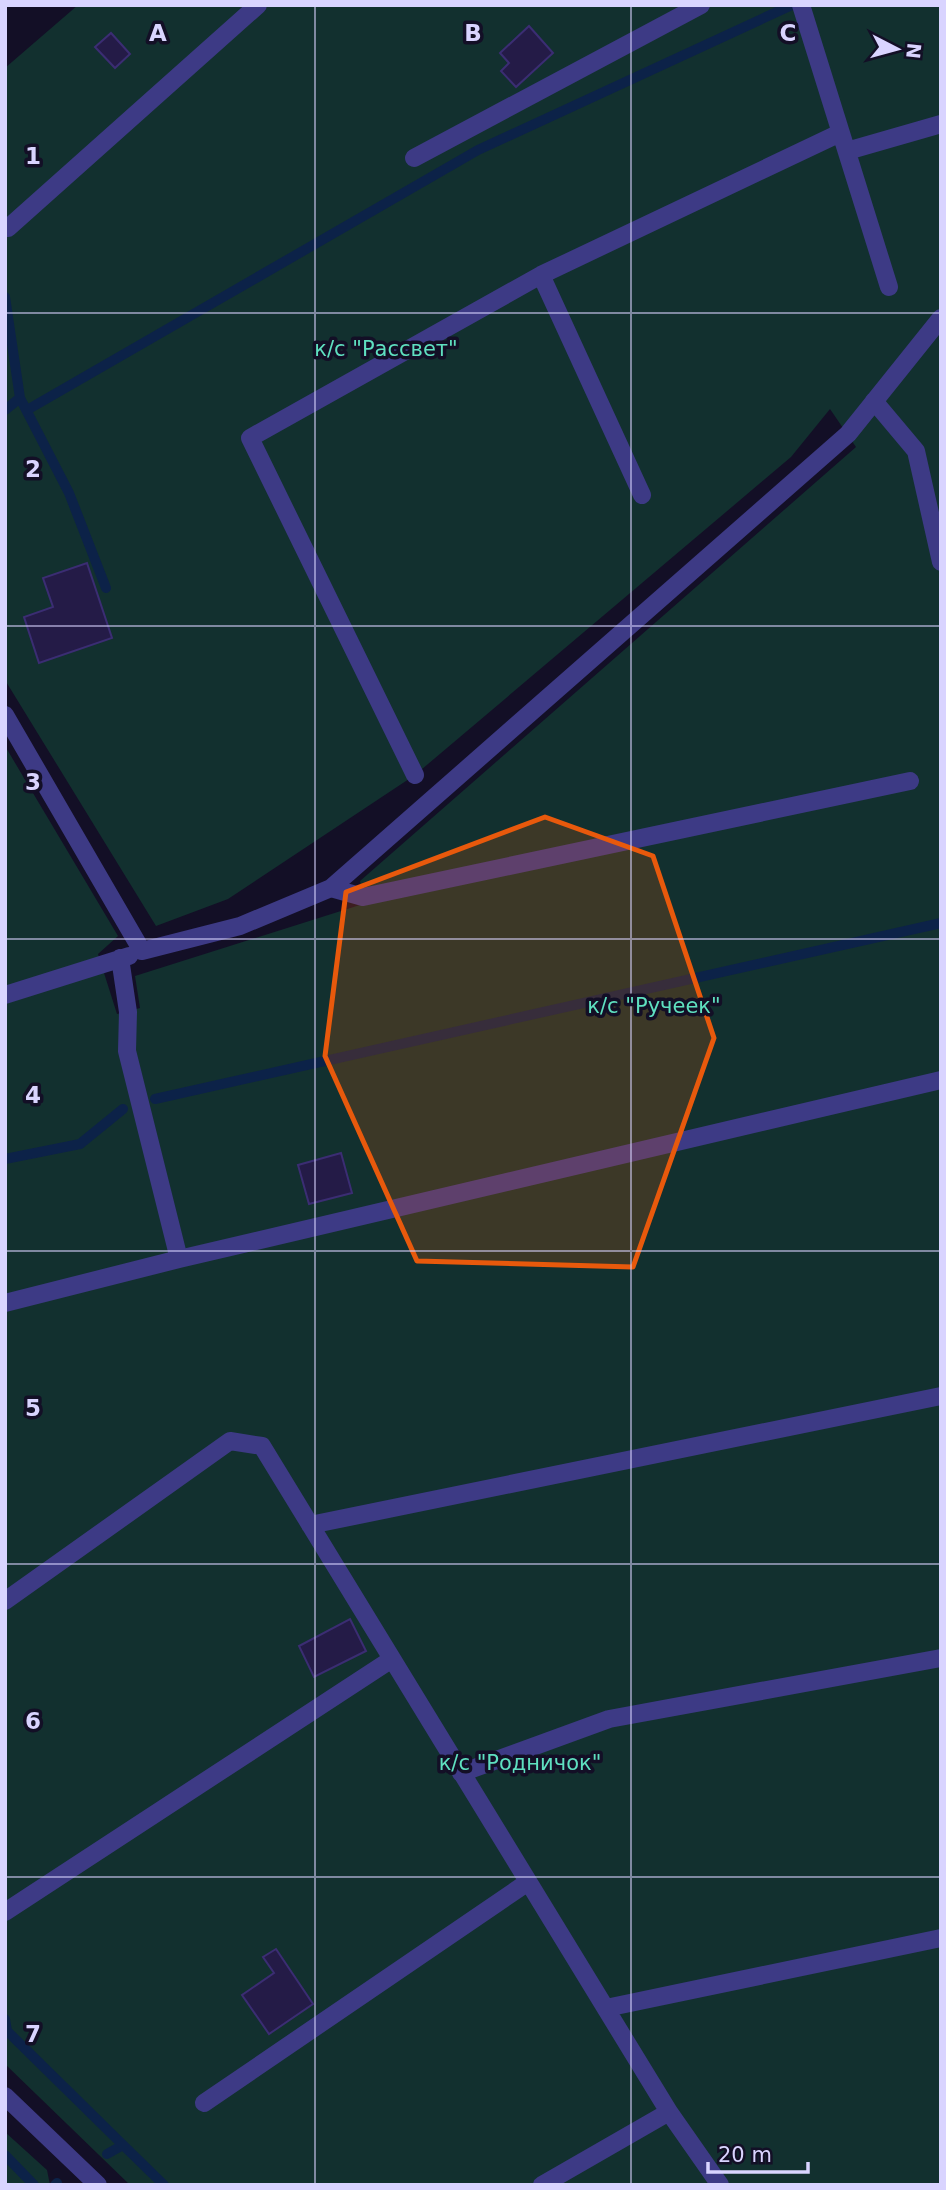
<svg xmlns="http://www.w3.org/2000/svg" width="946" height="2190" font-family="'DejaVu Sans',sans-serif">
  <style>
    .green { fill: #12302f }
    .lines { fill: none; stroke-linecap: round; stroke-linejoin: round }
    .stream { stroke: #0c2248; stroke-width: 10 }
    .building { fill: #241b47; stroke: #3b2d73; stroke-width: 2 }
    .service { stroke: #3d3a85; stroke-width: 18 }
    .marked { fill: #e8590c; fill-opacity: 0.2; stroke: #e8590c; stroke-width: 5; stroke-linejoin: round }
    .grid { fill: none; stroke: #d9d4ff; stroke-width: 2; stroke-opacity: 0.55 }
    .labels { text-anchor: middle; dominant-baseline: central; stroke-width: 7; stroke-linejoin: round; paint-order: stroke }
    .park-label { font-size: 21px; fill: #5fe0c0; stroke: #130f26 }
    .grid-label { font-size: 23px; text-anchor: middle; font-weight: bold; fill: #d9d4ff; stroke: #130f26; stroke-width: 7; stroke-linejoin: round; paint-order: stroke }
  </style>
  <rect width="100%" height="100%" fill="#130f26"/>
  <path class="green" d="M78 5H941V2185H130L5 2064V746L118 936 98 954 117 1014 140 1008 135 976 363 904 360 881 856 447 830 409 791 457 415 775 228 899 156 926 5 680V68Z
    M5 2132 47 2170 50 2185H5Z"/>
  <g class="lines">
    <path class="stream" d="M5 297 20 398 5 410
      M20 398 69 493 106 588
      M27 410 478 150 792 5
      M155 1099 941 923
      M5 1159 80 1144 123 1109
      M5 2019 7 2031 123 2145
      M107 2154 123 2145 164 2185
      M5 2155 34 2185
      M55 2185 57 2183"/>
  </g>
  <path class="building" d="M529 26 553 53 516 87 501 71 509 63 500 53Z
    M111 33 130 54 115 68 95 47Z
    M87 563 112 638 39 663 24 617 53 607 43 578Z
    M341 1153 352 1193 309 1204 298 1165Z
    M350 1619 366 1651 314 1677 299 1646Z
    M276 1949 313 2004 269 2034 242 1995 274 1973 263 1957Z"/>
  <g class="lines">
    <path class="service" d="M801 5 889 287
      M847 151 941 124
      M414 158 701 5
      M8 228 258 5
      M541 275 642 495
      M874 401 916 451 941 562
      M5 715 142 951 240 926 331 888 848 434 941 318
      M415 775 250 438 541 275 840 133
      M331 888 363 897 910 781
      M120 958 128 1012 127 1051 179 1259 941 1080
      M5 995 129 956
      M5 1303 179 1259
      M310 1525 941 1396
      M5 1601 230 1441 262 1446 669 2112
      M461 1773 609 1719 941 1658
      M5 1912 392 1659
      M606 2008 941 1938
      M5 2096 98 2185
      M204 2103 528 1882
      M542 2185 669 2112 720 2185"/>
  </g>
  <path class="marked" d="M545 817 653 856 714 1038 633 1267 417 1261 325 1056 346 892Z"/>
  <path class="grid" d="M315 5V2185M631 5V2185M5 313H941M5 626H941M5 939H941M5 1251H941M5 1564H941M5 1877H941"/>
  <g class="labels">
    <g class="park-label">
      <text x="386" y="349">к/с "Рассвет"</text>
      <text x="654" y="1006">к/с "Ручеек"</text>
      <text x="520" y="1763">к/с "Родничок"</text>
    </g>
  </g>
  <g class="grid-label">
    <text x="158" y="41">A</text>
    <text x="473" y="41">B</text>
    <text x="788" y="41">C</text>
    <text x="33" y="164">1</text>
    <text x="33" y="477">2</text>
    <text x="33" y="790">3</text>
    <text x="33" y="1103">4</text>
    <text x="33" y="1416">5</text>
    <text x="33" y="1729">6</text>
    <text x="33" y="2042">7</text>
  </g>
  <rect width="946" height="2190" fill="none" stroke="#d9d4ff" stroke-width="14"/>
  <g transform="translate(897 49) rotate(96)" stroke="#130f26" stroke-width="5" paint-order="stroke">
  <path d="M0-5L12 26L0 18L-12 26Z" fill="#d9d4ff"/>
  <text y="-10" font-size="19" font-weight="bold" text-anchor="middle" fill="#d9d4ff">N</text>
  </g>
  <path d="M708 2162v10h100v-10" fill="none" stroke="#d9d4ff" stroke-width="3.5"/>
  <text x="718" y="2162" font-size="21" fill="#d9d4ff" stroke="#130f26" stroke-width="5" paint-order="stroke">20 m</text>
</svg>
